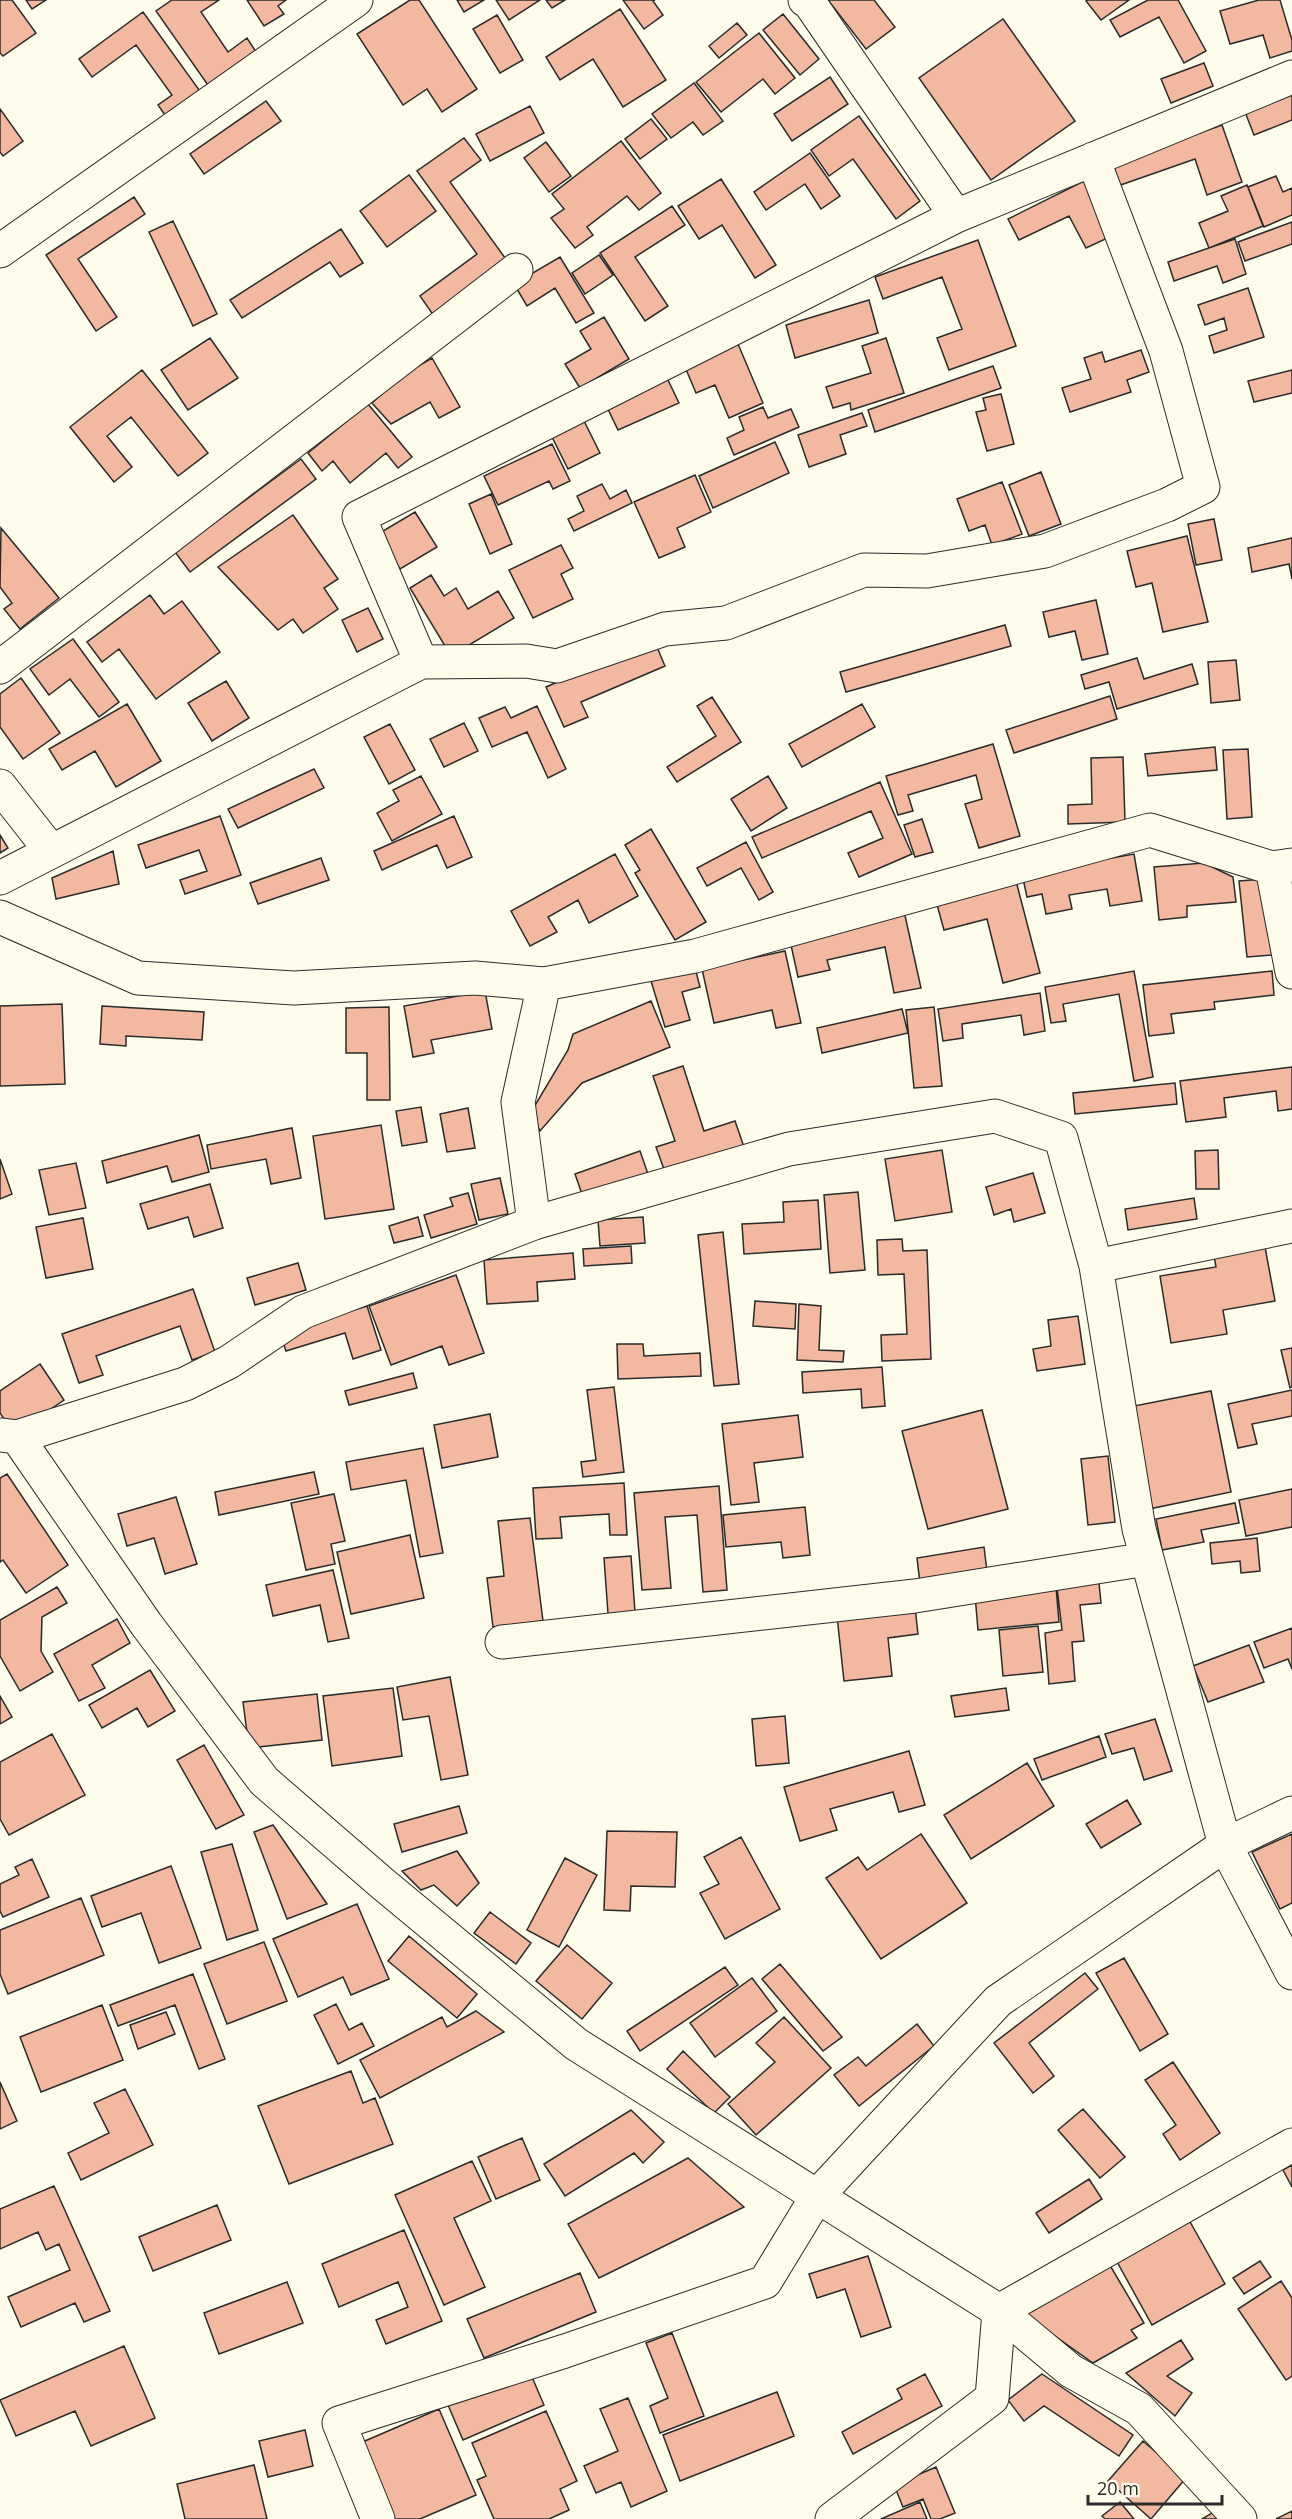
<svg xmlns="http://www.w3.org/2000/svg" width="1292" height="2519" font-family="'Open Sans',sans-serif">
  <style>
    .building { fill: #f2b8a0; stroke: #2b2b2b; stroke-width: 1.5 }
    .lines { fill: none; stroke-linecap: round; stroke-linejoin: round }
    .minor-casing { stroke: #2b2b2b; stroke-width: 35 }
    .minor { stroke: #fdfbea; stroke-width: 33 }
  </style>
  <rect width="100%" height="100%" fill="#fdfbea"/>
  <path class="building" d="M0 0H12L36 33 3 56 0 53Z
    M26 0H46L32 9Z
    M172 0H219L201 12 228 52 247 38 258 55 210 88 156 11Z
    M247 0H286L278 6 284 14 264 26Z
    M410 0H419L477 89 442 112 427 89 403 105 357 34Z
    M457 0H484L464 12Z
    M496 0H540L509 20Z
    M546 0H565L552 8Z
    M623 0H655L653 1 663 15 644 29Z
    M828 0H874L895 27 866 49Z
    M1088 0H1129L1101 20 1086 1Z
    M1148 0H1178L1206 51 1184 63 1159 17 1120 37 1110 20Z
    M1259 0H1280L1292 40V51L1270 58 1263 35 1230 44 1220 11Z
    M620 9 666 80 623 107 593 59 560 80 546 57Z
    M143 12 202 94 167 118 158 105 172 95 136 45 92 77 79 59Z
    M783 14 819 59 800 75 763 30Z
    M497 15 523 60 500 73 473 29Z
    M1003 19 1075 121 991 180 919 78Z
    M737 23 747 35 719 58 709 46Z
    M759 33 795 78 775 94 763 79 721 112 696 82Z
    M1204 63 1213 86 1171 103 1161 79Z
    M830 77 848 104 792 141 774 114Z
    M694 83 723 121 703 135 693 122 671 138 652 114Z
    M1292 93V120L1254 135 1245 112Z
    M266 101 281 121 204 174 190 154Z
    M530 106 544 133 490 161 476 134Z
    M0 109 23 141 3 156 0 152Z
    M859 116 920 201 896 219 853 159 829 176 811 150Z
    M651 119 667 139 640 159 625 139Z
    M1222 125 1242 182 1207 195 1195 159 1112 188 1104 167Z
    M464 138 481 160 450 182 508 262 434 316 420 296 477 254 417 171Z
    M621 141 661 193 639 210 627 196 587 227 593 235 575 248 551 218 564 209 552 194Z
    M546 142 571 176 549 192 524 158Z
    M810 153 840 196 821 209 805 184 766 210 754 192Z
    M409 175 436 211 387 247 360 211Z
    M1276 176 1283 192 1292 188V215L1264 227 1248 187Z
    M721 179 776 265 755 278 722 225 699 239 678 206Z
    M1084 181 1112 236 1086 248 1069 216 1019 240 1008 219Z
    M1247 185 1263 226 1209 248 1199 223 1228 211 1221 196Z
    M134 197 145 214 78 259 117 317 96 331 46 255Z
    M672 206 685 225 635 257 668 306 645 321 600 253Z
    M173 221 217 314 193 326 149 232Z
    M1292 222V244L1245 261 1238 242Z
    M341 229 363 263 340 277 330 262 242 318 230 300Z
    M1235 239 1246 274 1223 283 1217 266 1174 281 1168 262Z
    M978 240 1016 346 949 370 937 338 962 329 942 277 883 299 875 277Z
    M599 255 613 275 585 294 572 273Z
    M560 257 594 313 576 323 555 288 527 306 514 284Z
    M1248 288 1264 337 1214 353 1209 336 1227 330 1224 318 1205 325 1198 305Z
    M869 300 878 333 795 358 786 325Z
    M604 317 629 359 580 388 565 364 591 349 580 331Z
    M210 338 238 378 188 410 161 370Z
    M886 338 904 393 851 410 850 403 833 408 826 387 871 373 862 346Z
    M738 344 763 403 729 418 715 385 696 393 685 367Z
    M1141 350 1149 372 1127 380 1131 392 1070 412 1062 388 1091 379 1084 358 1102 352 1105 362Z
    M432 358 460 407 439 418 430 402 391 424 372 403 403 375Z
    M993 366 1001 388 875 432 868 410Z
    M142 370 208 453 178 476 131 417 107 436 132 467 114 482 70 427Z
    M1292 370V393L1254 402 1248 381Z
    M667 378 679 403 618 430 606 405Z
    M1001 394 1014 444 987 451 976 412 986 410 983 398Z
    M368 404 412 457 398 468 386 453 350 483 333 461 322 471 308 453Z
    M763 407 768 418 791 409 799 427 734 455 727 438 744 430 739 417Z
    M862 413 867 426 840 435 846 454 809 467 798 435Z
    M583 419 600 453 568 469 551 435Z
    M775 442 789 473 713 508 699 476Z
    M552 444 570 481 553 489 549 481 498 505 484 476Z
    M301 459 316 479 190 572 175 552Z
    M1041 472 1061 524 1029 536 1009 485Z
    M695 475 711 512 677 528 685 547 659 558 634 502Z
    M1002 482 1022 534 992 545 985 525 969 531 957 499Z
    M602 484 610 499 626 490 632 503 574 531 568 519 584 511 577 496Z
    M491 494 512 544 490 554 469 504Z
    M415 512 437 547 400 569 378 534Z
    M293 515 338 579 324 588 338 609 303 633 293 619 278 630 218 567Z
    M1214 519 1222 560 1196 565 1188 524Z
    M1 528 59 598 20 629 4 609 12 603 0 587Z
    M1187 536 1208 622 1163 632 1152 583 1136 587 1127 551Z
    M1292 538V579L1289 564 1252 572 1248 548Z
    M561 545 573 568 561 574 573 599 533 618 509 570Z
    M431 575 444 596 456 588 468 609 498 591 514 618 451 656 410 588Z
    M150 595 164 614 182 601 220 652 156 699 119 649 102 662 87 642Z
    M1096 600 1108 654 1082 660 1075 631 1049 637 1043 612Z
    M368 608 383 639 357 652 342 620Z
    M1005 625 1011 646 846 692 840 672Z
    M73 639 119 702 99 717 70 679 49 695 30 669Z
    M654 640 665 666 581 702 588 717 564 727 546 687Z
    M1137 658 1144 679 1192 664 1198 684 1117 709 1109 682 1085 689 1081 675Z
    M1236 660 1240 700 1211 703 1208 662Z
    M21 678 60 733 23 759 0 727V694Z
    M226 681 249 718 212 741 188 703Z
    M1110 696 1117 719 1014 753 1006 730Z
    M712 697 741 742 677 782 667 767 716 736 697 706Z
    M127 704 161 761 116 787 95 751 62 770 49 749Z
    M862 704 875 727 802 767 789 744Z
    M537 706 566 769 548 778 527 732 492 747 479 718 505 707 511 718Z
    M464 723 478 751 444 767 430 739Z
    M390 724 415 770 389 784 364 737Z
    M993 744 1020 836 979 848 965 804 982 799 976 775 908 795 913 811 898 815 886 776Z
    M1215 747 1217 770 1148 776 1145 754Z
    M1248 749 1252 817 1227 819 1223 750Z
    M1123 757 1125 822 1068 824V805L1092 804 1091 758Z
    M314 769 324 788 238 828 228 809Z
    M421 776 442 814 392 841 377 813 399 801 393 790Z
    M768 776 787 808 751 831 731 799Z
    M880 782 912 854 859 877 848 853 883 838 871 811 762 858 752 837Z
    M220 816 241 875 185 894 180 880 207 871 199 850 146 868 138 845Z
    M454 816 472 857 447 868 437 845 382 870 374 851Z
    M922 819 933 852 915 857 904 825Z
    M651 829 706 922 675 940 635 873 640 870 625 845Z
    M0 835 8 848 0 853Z
    M746 842 773 892 759 900 741 868 707 886 697 868Z
    M113 851 119 884 56 899 52 878Z
    M615 854 638 896 589 923 578 900 548 917 557 932 530 946 511 911Z
    M1134 854 1142 901 1110 906 1107 889 1069 895 1072 909 1046 914 1042 894 1027 897 1022 874Z
    M321 858 329 880 258 904 250 883Z
    M1204 863 1233 877 1236 902 1187 906V917L1159 920 1154 867Z
    M1264 879 1272 955 1247 957 1239 881Z
    M1016 881 1040 973 1003 983 987 919 944 930 936 901Z
    M904 911 921 988 894 993 885 947 827 960 830 970 798 977 789 936Z
    M785 951 801 1023 776 1028 772 1010 714 1023 702 969Z
    M695 968 700 987 682 992 690 1020 665 1027 651 981Z
    M1134 971 1153 1077 1134 1081 1119 994 1063 1004 1066 1021 1051 1023 1045 987Z
    M1272 971 1274 995 1214 1002 1215 1009 1171 1014 1174 1033 1149 1036 1143 985Z
    M485 991 492 1029 431 1040 434 1053 413 1057 404 1006Z
    M1040 993 1045 1031 1024 1035 1021 1015 962 1024 963 1038 943 1041 938 1009Z
    M651 1001 670 1047 582 1083 540 1131 531 1112 568 1050 573 1034Z
    M62 1004 65 1084 0 1086V1006Z
    M102 1006 204 1012 202 1040 126 1036V1046L100 1044Z
    M389 1007 390 1100H367V1053H346V1008Z
    M934 1007 942 1086 914 1088 906 1010Z
    M902 1009 908 1033 822 1053 817 1028Z
    M683 1066 704 1131 735 1121 744 1147 665 1172 656 1147 675 1141 653 1076Z
    M1292 1067V1109L1278 1111 1276 1091 1224 1098 1226 1117 1186 1122 1180 1081Z
    M1175 1083 1177 1104 1075 1114 1073 1093Z
    M421 1107 427 1142 402 1146 396 1111Z
    M468 1108 475 1148 447 1152 440 1114Z
    M381 1125 394 1209 325 1219 313 1136Z
    M292 1128 301 1178 271 1184 266 1159 211 1169 207 1145Z
    M199 1135 209 1172 172 1182 167 1166 107 1183 102 1161Z
    M942 1150 952 1212 895 1221 885 1159Z
    M1218 1150 1219 1189H1196L1195 1151Z
    M640 1151 648 1174 583 1197 575 1174Z
    M0 1159 12 1194 0 1199Z
    M76 1163 86 1208 49 1215 39 1170Z
    M1033 1173 1045 1213 1014 1222 1011 1209 994 1215 986 1187Z
    M500 1178 508 1214 479 1220 471 1184Z
    M210 1184 223 1228 194 1237 188 1217 148 1229 140 1204Z
    M858 1192 865 1270 830 1273 824 1195Z
    M468 1193 477 1224 431 1238 424 1215 453 1206 450 1198Z
    M1194 1198 1197 1219 1128 1230 1125 1209Z
    M818 1200 821 1249 744 1254 742 1224 784 1222 783 1202Z
    M418 1217 423 1236 394 1243 389 1226Z
    M643 1217 645 1243 600 1246 598 1220Z
    M83 1218 93 1269 46 1278 36 1227Z
    M723 1232 739 1384 714 1386 698 1235Z
    M902 1239 903 1251 927 1250 931 1359 882 1361 881 1335 907 1334 904 1274 878 1275 877 1240Z
    M631 1246 632 1263 584 1266 583 1249Z
    M1265 1247 1275 1301 1223 1310 1227 1334 1171 1343 1160 1276 1216 1267 1214 1256Z
    M573 1253 575 1279 537 1282 538 1301 487 1304 484 1260Z
    M298 1263 306 1290 255 1305 247 1278Z
    M456 1275 484 1353 449 1365 442 1346 391 1365 369 1306Z
    M193 1289 215 1352 192 1360 180 1326 96 1356 103 1375 79 1383 62 1334Z
    M755 1301 796 1304 795 1329 753 1326Z
    M799 1304 821 1306 819 1350 844 1351 843 1362 797 1360Z
    M367 1306 381 1350 353 1359 345 1333 286 1351 280 1333Z
    M1078 1316 1085 1364 1037 1371 1033 1349 1051 1346 1048 1320Z
    M617 1344H643L644 1356 700 1353 701 1376 618 1379Z
    M1292 1348V1387L1290 1388 1281 1350Z
    M40 1364 64 1400 14 1434 0 1413V1391Z
    M882 1367 885 1406 862 1408 861 1389 803 1393 802 1372Z
    M413 1373 417 1388 349 1405 345 1391Z
    M614 1387 624 1472 583 1477 581 1462 596 1460 587 1390Z
    M1292 1390V1416L1252 1424 1257 1444 1238 1448 1228 1404Z
    M1211 1391 1231 1492 1149 1509 1129 1407Z
    M982 1410 1008 1509 928 1529 902 1431Z
    M490 1414 498 1457 442 1468 434 1425Z
    M798 1415 803 1457 754 1463 759 1502 731 1505 722 1424Z
    M423 1448 443 1553 420 1557 406 1480 351 1490 346 1462Z
    M1108 1456 1115 1522 1088 1525 1081 1459Z
    M314 1472 319 1494 219 1515 215 1492Z
    M7 1474 68 1565 26 1593 3 1560 0 1562V1478Z
    M624 1483 627 1535H610L609 1514 560 1517 562 1538 536 1539 533 1488Z
    M719 1486 727 1590 703 1592 697 1515 665 1517 671 1588 642 1590 634 1493Z
    M1292 1489V1527L1246 1536 1239 1500Z
    M334 1494 345 1541 331 1544 335 1564 306 1570 291 1503Z
    M176 1497 197 1564 165 1574 154 1538 127 1546 118 1514Z
    M1235 1503 1239 1523 1201 1530 1204 1542 1162 1550 1156 1519Z
    M805 1507 810 1555 783 1558 781 1542 726 1547 723 1515Z
    M530 1518 543 1621 493 1627 487 1578 504 1576 498 1521Z
    M410 1535 424 1598 351 1614 337 1552Z
    M1257 1538 1260 1571 1241 1573 1240 1561 1212 1564 1210 1543Z
    M984 1547 987 1571 920 1583 917 1558Z
    M631 1556 635 1612 608 1614 604 1558Z
    M333 1570 349 1638 328 1642 320 1605 273 1616 266 1585Z
    M1099 1583 1101 1603 1080 1605 1084 1641 1072 1642 1075 1681 1049 1684 1045 1633 1062 1630 1057 1587Z
    M57 1587 67 1603 42 1617 41 1651 53 1672 20 1691 0 1656V1620Z
    M1056 1587 1059 1622 978 1630 975 1595Z
    M915 1607 918 1634 888 1638 892 1676 844 1681 837 1616Z
    M117 1619 130 1643 92 1665 105 1688 79 1701 54 1654Z
    M1038 1626 1043 1672 1003 1676 999 1630Z
    M1292 1628V1669L1288 1659 1264 1668 1254 1642Z
    M1249 1645 1264 1682 1208 1702 1193 1666Z
    M150 1670 175 1711 148 1727 137 1708 102 1728 89 1705Z
    M450 1677 468 1775 441 1780 429 1716 403 1720 397 1687Z
    M393 1688 402 1756 332 1766 323 1696Z
    M1006 1688 1009 1710 955 1717 951 1696Z
    M317 1694 322 1740 249 1748 243 1702Z
    M0 1696 12 1717 0 1724Z
    M785 1716 789 1763 756 1766 752 1719Z
    M1155 1719 1172 1771 1144 1780 1134 1748 1112 1754 1105 1734Z
    M52 1734 85 1795 9 1835 0 1819V1762Z
    M1099 1736 1106 1757 1042 1780 1034 1759Z
    M204 1745 244 1815 216 1829 177 1760Z
    M909 1751 925 1805 899 1812 893 1792 830 1809 837 1830 800 1841 784 1787Z
    M1027 1763 1054 1806 971 1859 944 1815Z
    M1127 1800 1141 1824 1101 1848 1086 1824Z
    M459 1806 467 1833 402 1852 394 1824Z
    M273 1825 327 1904 287 1919 254 1832Z
    M607 1831 677 1832 675 1887 631 1886 630 1911 604 1910Z
    M921 1834 967 1903 881 1959 826 1878 858 1857 867 1870Z
    M1292 1834V1903L1280 1909 1252 1852Z
    M741 1837 780 1909 725 1939 700 1893 719 1884 704 1857Z
    M232 1844 258 1930 227 1940 201 1852Z
    M457 1851 479 1883 457 1906 434 1885 421 1890 402 1871Z
    M565 1858 597 1875 559 1947 527 1930Z
    M32 1859 49 1897 3 1917 0 1911V1884L19 1875 15 1867Z
    M171 1866 201 1948 159 1963 141 1913 102 1927 91 1896Z
    M81 1898 104 1955 8 1994 0 1974V1930Z
    M357 1904 389 1979 351 1995 343 1977 298 1997 273 1939Z
    M490 1912 531 1943 516 1964 474 1933Z
    M409 1936 477 1994 457 2018 388 1961Z
    M264 1942 287 2001 227 2024 204 1964Z
    M567 1945 612 1983 582 2019 536 1981Z
    M1124 1958 1168 2034 1140 2051 1096 1973Z
    M780 1964 842 2037 823 2051 762 1979Z
    M725 1967 738 1985 640 2051 627 2031Z
    M1085 1973 1098 1989 1029 2043 1054 2076 1033 2093 994 2043Z
    M193 1974 225 2059 199 2069 175 2005 118 2026 110 2005Z
    M752 1978 777 2011 715 2057 690 2023Z
    M336 2004 349 2030 362 2023 374 2046 338 2064 314 2015Z
    M102 2005 123 2060 41 2092 20 2037Z
    M476 2011 504 2032 380 2098 360 2060 442 2017 447 2027Z
    M166 2012 175 2034 138 2049 130 2025Z
    M784 2017 831 2068 756 2135 728 2104 775 2062 756 2043Z
    M917 2024 934 2046 859 2106 834 2075 858 2057 866 2066Z
    M683 2051 730 2097 714 2113 667 2069Z
    M1173 2062 1220 2133 1180 2160 1163 2134 1176 2125 1145 2080Z
    M351 2071 363 2103 375 2098 393 2144 289 2184 258 2106Z
    M0 2082 17 2121 0 2129Z
    M125 2089 153 2145 81 2180 68 2153 109 2133 94 2103Z
    M1083 2109 1125 2157 1100 2178 1058 2130Z
    M631 2110 664 2142 643 2163 634 2153 565 2196 544 2164Z
    M522 2138 540 2180 496 2199 478 2157Z
    M688 2158 744 2207 599 2278 568 2224Z
    M472 2161 491 2201 454 2218 485 2287 444 2305 395 2195Z
    M1292 2165V2187L1283 2170Z
    M1089 2179 1102 2199 1049 2233 1036 2213Z
    M54 2186 110 2311 84 2322 75 2303 21 2327 8 2297 70 2270 59 2244 46 2250 38 2232 0 2249V2209Z
    M217 2205 231 2240 153 2271 139 2237Z
    M1189 2220 1225 2284 1152 2325 1116 2260Z
    M404 2230 442 2321 386 2344 376 2320 408 2307 398 2282 339 2307 322 2264Z
    M868 2256 891 2327 861 2337 845 2289 817 2298 809 2274Z
    M1260 2261 1271 2277 1244 2294 1233 2278Z
    M1108 2262 1144 2323 1131 2330 1137 2338 1093 2363 1021 2312Z
    M580 2273 596 2312 484 2358 467 2319Z
    M1281 2281 1292 2298V2376L1286 2380 1238 2309Z
    M287 2282 303 2323 219 2354 204 2313Z
    M672 2333 704 2416 660 2433 650 2406 668 2398 646 2343Z
    M1181 2340 1193 2359 1167 2376 1192 2393 1175 2416 1126 2373Z
    M124 2346 155 2418 91 2446 75 2411 16 2436 0 2400Z
    M529 2370 544 2405 463 2440 448 2405Z
    M925 2374 942 2406 853 2454 842 2432 902 2399 897 2389Z
    M1042 2374 1133 2435 1119 2456 1044 2406 1024 2421 1008 2400Z
    M777 2392 794 2436 680 2481 663 2435Z
    M628 2398 667 2491 631 2507 621 2482 596 2493 584 2466 618 2451 600 2409Z
    M439 2409 476 2495 420 2519H391L358 2444Z
    M546 2411 577 2481 560 2489 569 2510 549 2519H494L477 2480 486 2476 472 2443Z
    M305 2430 313 2466 268 2477 259 2441Z
    M1143 2441 1186 2478 1151 2519 1108 2481Z
    M254 2465 267 2519H185L177 2484Z
    M936 2467 955 2513 940 2519H931L923 2499 903 2507 894 2485Z
    M920 2502 927 2519H881Z
    M1120 2502 1134 2519H1105L1102 2516Z
    M1222 2507 1228 2519H1202Z
    M1292 2511V2519H1276Z"/>
  <g class="lines">
    <g class="minor-casing">
      <path id="minor" d="M805 0 809 2 956 216
        M0 251 356 0
        M421 662 359 517 956 216 1292 77
        M0 667 516 270
        M0 786 51 851
        M1272 868 1292 972
        M0 878 421 662 526 661 557 666 665 629 726 623 864 570 927 571 1045 551 1167 505 1203 487 1166 351 1093 159
        M0 917 138 978 294 988 475 978 544 984 695 956 1150 830 1272 868 1292 865
        M534 1223 518 1102 544 984
        M1096 1266 1292 1226
        M0 1435 17 1437 146 1624 264 1781 383 1884 576 2044 999 2311 1071 2371 1139 2409 1240 2519
        M17 1437 185 1384 229 1362 303 1312 534 1223 789 1149 995 1116 1061 1138 1096 1266 1139 1529 1225 1845 1292 1973
        M502 1642 915 1596 1147 1559
        M378 2519 339 2423 565 2351 765 2282 818 2195 998 2001 1225 1845 1292 1813
        M832 2519 992 2398 999 2311 1292 2145"/>
    </g>
    <use href="#minor" class="minor"/>
  </g>
  <path d="M1088 2495v9h134v-9" fill="none" stroke="#2b2b2b" stroke-width="3"/>
  <text x="1097" y="2495" font-size="18" fill="#2b2b2b" stroke="#fdfbea" stroke-width="4.5" paint-order="stroke">20 m</text>
</svg>
